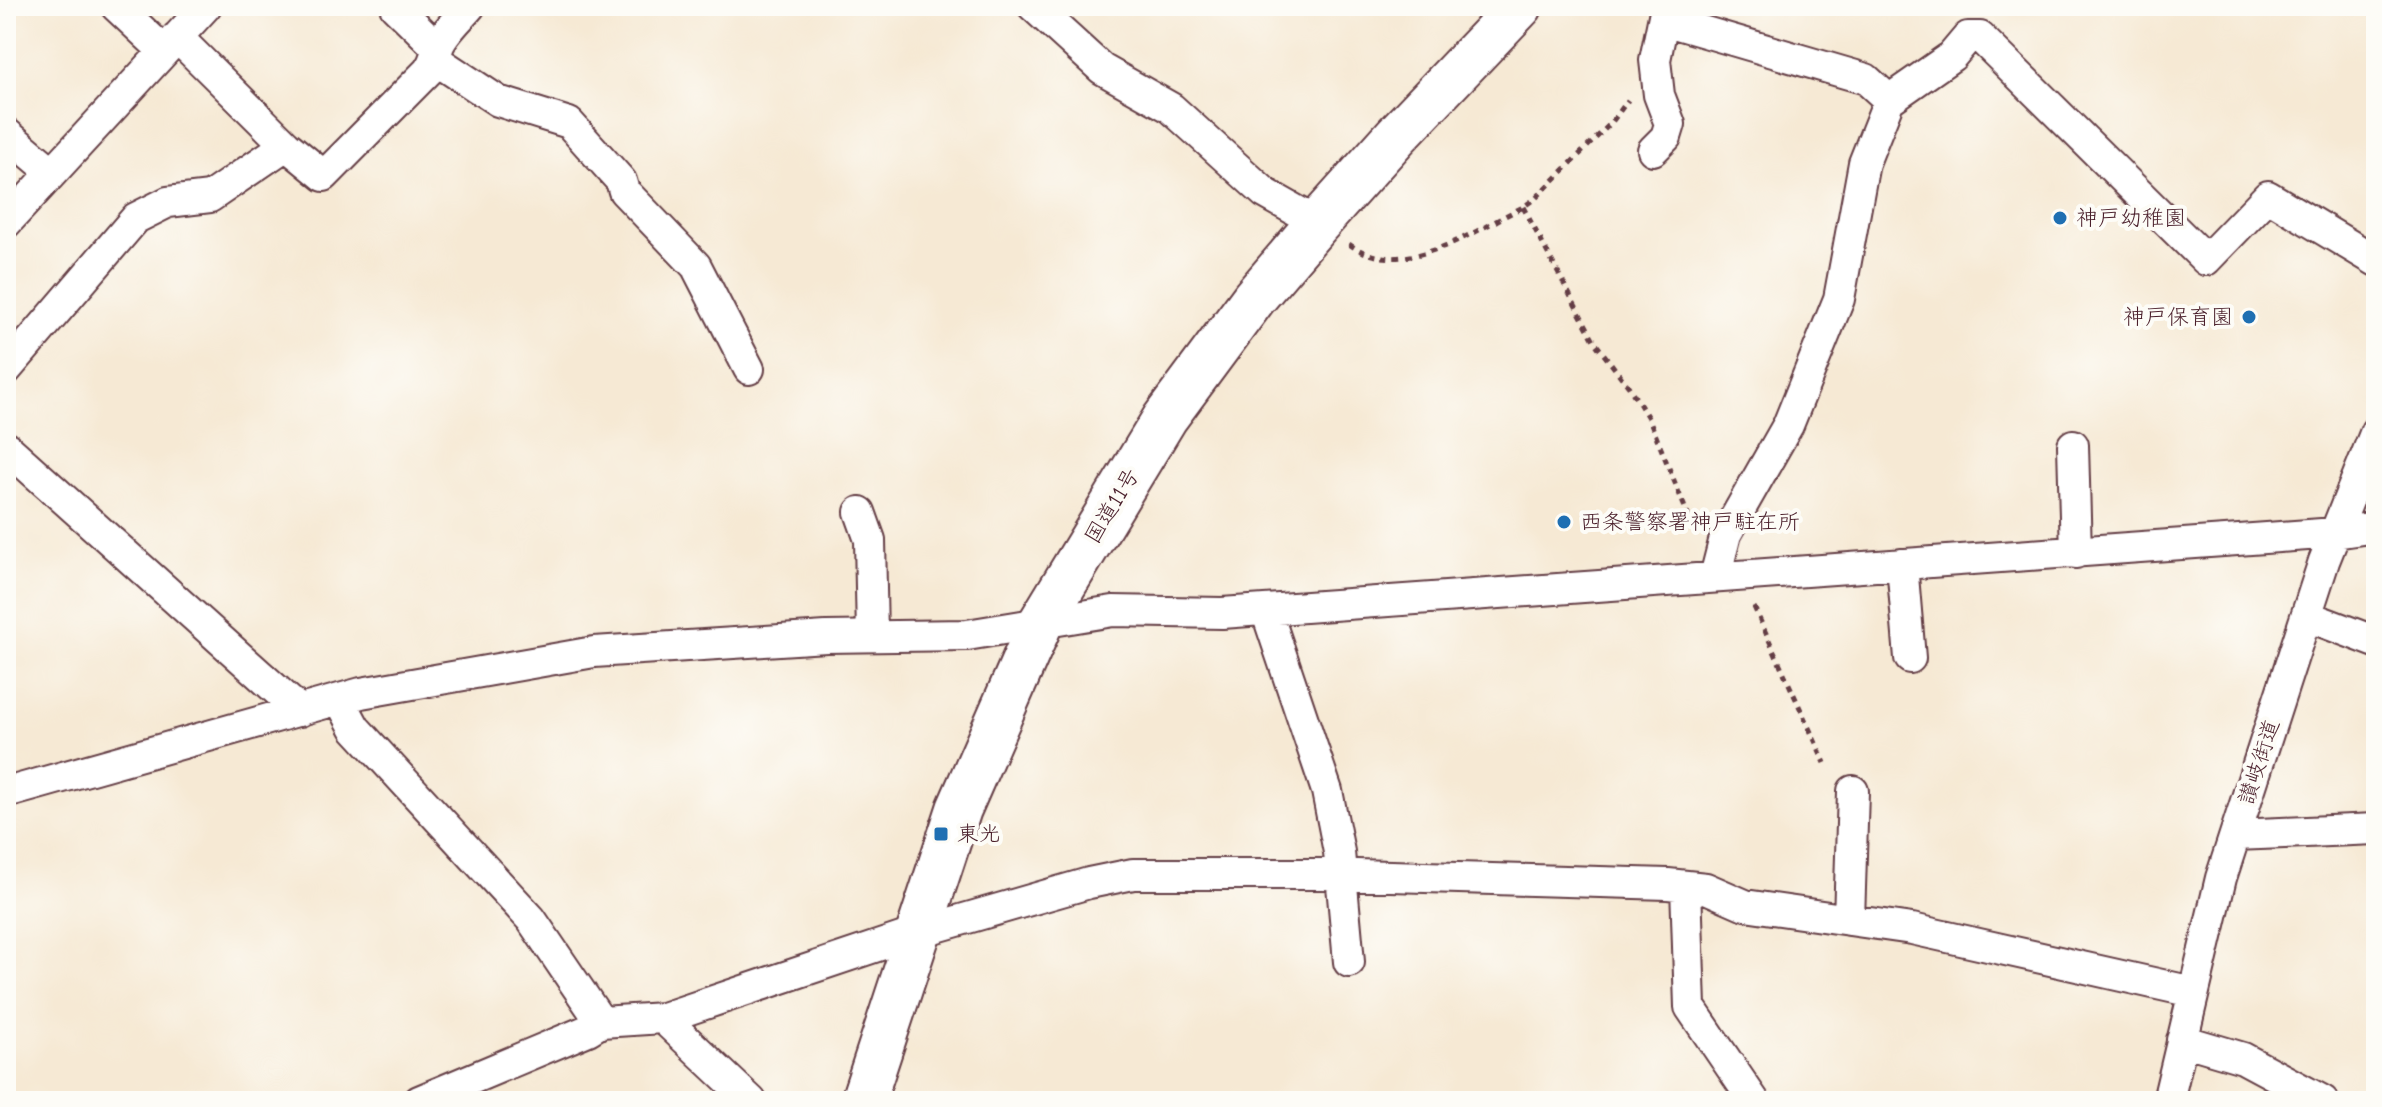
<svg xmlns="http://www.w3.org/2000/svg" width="2382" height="1107" font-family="'Comic Neue','Klee One',sans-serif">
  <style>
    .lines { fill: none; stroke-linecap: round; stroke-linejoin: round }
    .street-casing { stroke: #643d44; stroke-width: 34 }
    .highway-casing { stroke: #643d44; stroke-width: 48 }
    .path { stroke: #643d44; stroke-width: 5; stroke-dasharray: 6 6; stroke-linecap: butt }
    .street { stroke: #fff; stroke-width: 30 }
    .highway { stroke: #fff; stroke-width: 44 }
    .poi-dot { fill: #1f6fb2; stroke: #fdfcf7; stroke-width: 3 }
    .labels { text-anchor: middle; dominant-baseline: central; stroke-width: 8; stroke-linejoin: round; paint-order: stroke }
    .poi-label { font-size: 22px; fill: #4a1f2b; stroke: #fdfcf7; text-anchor: start }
    .street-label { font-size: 22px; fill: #4a1f2b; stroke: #fdfcf7 }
  </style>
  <rect width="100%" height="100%" fill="#fdfcf7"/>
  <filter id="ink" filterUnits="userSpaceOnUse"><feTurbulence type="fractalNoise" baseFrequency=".0125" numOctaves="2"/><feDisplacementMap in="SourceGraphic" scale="16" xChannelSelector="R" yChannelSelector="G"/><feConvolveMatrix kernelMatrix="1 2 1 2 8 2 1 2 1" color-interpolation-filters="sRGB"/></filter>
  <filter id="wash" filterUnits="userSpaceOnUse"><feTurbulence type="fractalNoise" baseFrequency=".006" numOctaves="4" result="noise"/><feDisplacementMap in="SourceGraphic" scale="32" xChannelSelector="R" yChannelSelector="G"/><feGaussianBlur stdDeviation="1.8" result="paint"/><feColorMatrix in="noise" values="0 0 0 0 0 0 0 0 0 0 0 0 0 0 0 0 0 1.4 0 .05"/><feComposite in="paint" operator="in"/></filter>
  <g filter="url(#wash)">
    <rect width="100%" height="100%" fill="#f6e9d4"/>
  </g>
  <g filter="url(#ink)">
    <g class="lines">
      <g class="street-casing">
        <path id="street" d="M116 6 164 51
          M395 6 438 48
          M1033 6 1102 69 1171 108 1265 193 1318 223
          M1664 20 1866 79 1889 100
          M177 37 286 145 324 176 428 71C436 60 434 58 438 47 444 32 460 18 470 6
          M436 60 498 101 569 123 621 181 624 191 696 266 749 369
          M6 133 52 172
          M1653 150 1666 137 1670 124 1659 95 1655 60 1666 6
          M6 223 206 6
          M6 370 136 218 168 202 210 197 286 145
          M2073 445 2076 553
          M6 447 300 711
          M860 512 870 540 872 636
          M1902 564 1910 658
          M1715 577 1726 534 1788 425 1839 299 1864 163 1889 100 1952 56 1968 37H1980L2206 260 2268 196 2376 261
          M1266 610 1327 791 1339 852 1349 962
          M2307 616 2376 642
          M340 700 355 728 531 919 601 1022
          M6 793 361 693 594 652 826 637 967 635 1113 611 1222 613 2335 533 2376 527
          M2235 835 2376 829
          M1686 886 1690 1007 1754 1101
          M1849 920 1853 791
          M663 1018 751 1101
          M2182 1040 2243 1058 2323 1101
          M419 1101 588 1030 601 1022 663 1018 919 932 1089 883 1133 874H1323L1668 884 1706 888 1745 905 1912 929 2193 992
          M2168 1101 2221 878 2324 561 2376 431"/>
      </g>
      <g class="highway-casing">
        <path id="highway" d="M863 1101 959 809 1040 624 1165 418 1254 298 1318 223 1396 136 1520 6"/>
      </g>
      <path class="path" d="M1523 207 1596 344 1629 387 1650 421 1694 530
        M1349 244C1403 282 1473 231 1523 207L1536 198 1612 122 1628 100
        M1754 607 1825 763"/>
      <use href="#street" class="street"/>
      <use href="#highway" class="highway"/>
    </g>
  </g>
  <g class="poi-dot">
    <circle cx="2060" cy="218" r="8"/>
    <circle cx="2249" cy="317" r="8"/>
    <circle cx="1564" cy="522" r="8"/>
    <rect x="933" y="826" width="16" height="16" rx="4"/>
  </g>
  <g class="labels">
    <g class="poi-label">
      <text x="2076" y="218">神戸幼稚園</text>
      <text x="2233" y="317" text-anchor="end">神戸保育園</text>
      <text x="1580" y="522">西条警察署神戸駐在所</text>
      <text x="957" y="834">東光</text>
    </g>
    <g class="street-label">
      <text transform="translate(1112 506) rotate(-59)">国道11号</text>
      <text transform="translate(2259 762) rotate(-72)">讃岐街道</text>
    </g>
  </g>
  <rect width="2382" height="1107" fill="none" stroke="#fdfcf7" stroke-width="32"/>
</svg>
